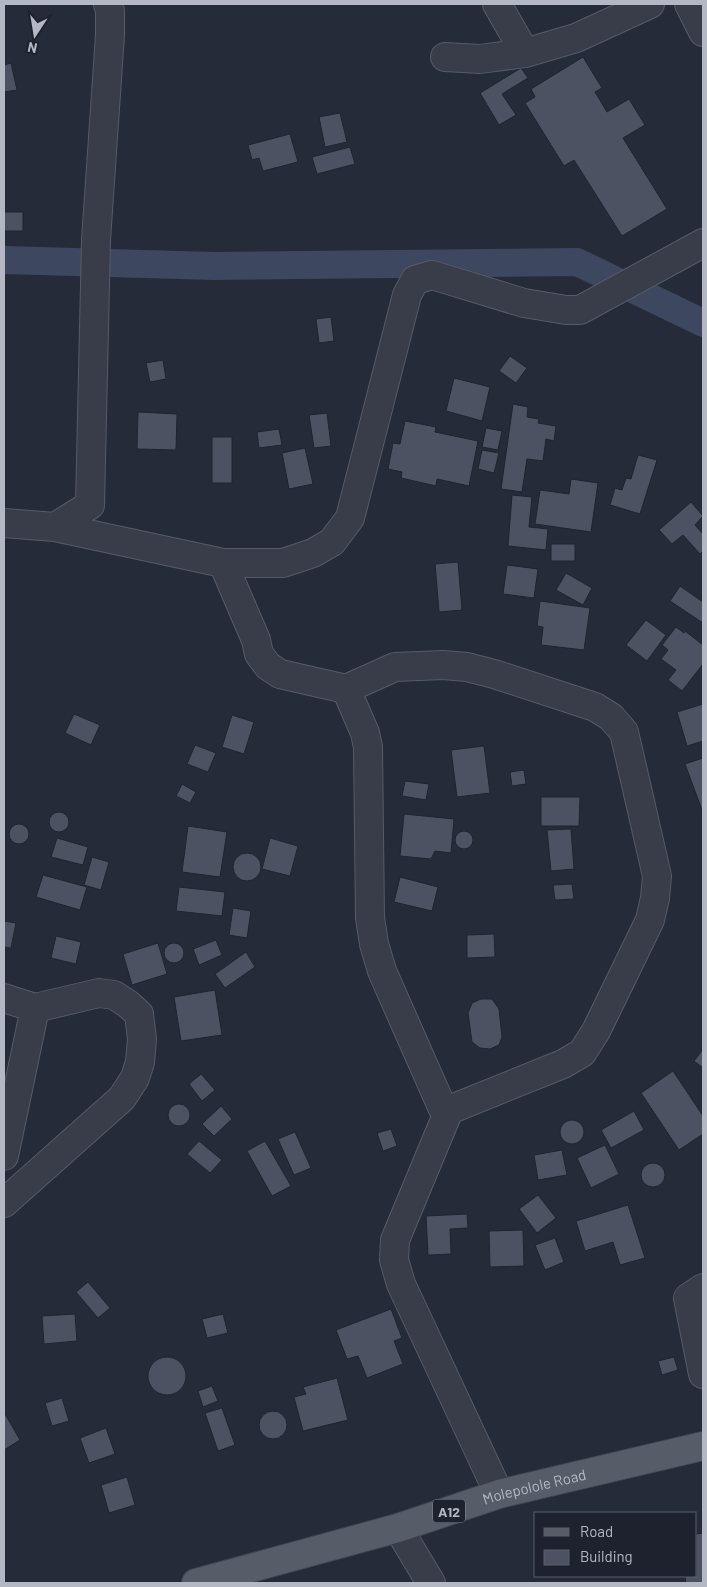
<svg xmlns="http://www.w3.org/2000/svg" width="707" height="1587" font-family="Barlow,sans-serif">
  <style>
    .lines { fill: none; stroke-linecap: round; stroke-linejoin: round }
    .canal { stroke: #3d475f; stroke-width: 28 }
    .building { fill: #4c5262; stroke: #202430 }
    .minor-casing { stroke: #575b67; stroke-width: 30 }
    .major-casing { stroke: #424652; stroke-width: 30 }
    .minor { stroke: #393d49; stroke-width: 28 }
    .major { stroke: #575c69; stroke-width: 28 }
    .labels { text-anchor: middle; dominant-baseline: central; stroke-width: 4; stroke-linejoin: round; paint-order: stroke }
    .shield { fill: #1e222e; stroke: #878b98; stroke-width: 1 }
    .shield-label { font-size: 14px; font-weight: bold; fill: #b4b8c5 }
    .street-label { font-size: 15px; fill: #b4b8c5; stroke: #1e222e }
  </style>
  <rect width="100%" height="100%" fill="#252b38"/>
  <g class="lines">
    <path class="canal" d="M4 260 214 266 577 262 703 323"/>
  </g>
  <path class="building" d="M583 57 602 88 595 92 607 112 629 99 645 125 623 138 667 209 622 236 574 160 564 166 525 103 535 97 531 89Z
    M11 63 17 90 4 92V65Z
    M521 68 528 78 502 94 516 115 499 125 480 93Z
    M340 113 347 142 325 147 319 117Z
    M290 134 298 162 263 171 259 158 252 160 248 145Z
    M350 147 355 164 317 174 312 157Z
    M4 212H23V231H4Z
    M331 317 334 341 319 343 316 319Z
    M510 356 527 368 516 383 499 371Z
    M163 360 166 379 150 382 146 363Z
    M454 378 490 387 482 421 446 411Z
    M513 404 528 407 527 417 539 419 538 423 556 426 554 441 546 439 543 461 527 459 522 492 501 489Z
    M138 412 177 414 176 450 137 449Z
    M327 413 331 446 314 448 309 415Z
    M405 421 436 427 435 432 478 441 469 486 437 479 436 486 401 478 402 472 388 469 393 443 400 444Z
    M486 428 502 431 498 450 482 447Z
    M279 429 282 445 259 448 257 432Z
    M212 437H232V483H212Z
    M305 448 313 484 289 489 282 453Z
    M482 450 499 453 494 473 478 469Z
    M638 455 657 460 640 514 610 505 615 488 622 490 626 478 631 479Z
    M571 479 598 483 591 532 535 524 540 490 569 494Z
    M512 495 532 497 529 527 548 529 546 550 508 546Z
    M691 502 703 516 695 525 703 534V551L700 554 683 535 672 544 659 530Z
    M551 544H575V561H551Z
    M458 562 462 610 439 612 435 564Z
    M507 565 538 569 534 598 503 594Z
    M566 573 592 588 583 605 556 590Z
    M680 586 703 602V623L670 601Z
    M540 601 590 608 584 650 541 645 543 627 537 626Z
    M646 620 666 635 647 661 626 645Z
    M676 627 684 633 685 631 703 645V664L682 691 668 680 676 670 661 659 668 650 662 645Z
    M703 704V741L687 746 677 712Z
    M74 714 100 725 91 745 65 733Z
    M232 715 254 722 244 754 222 747Z
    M195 745 216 753 208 772 187 764Z
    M484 746 490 793 457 797 451 750Z
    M703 758V809L702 810 685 764Z
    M524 770 526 784 512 786 510 772Z
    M405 781 429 784 426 800 402 796Z
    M182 784 196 792 190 803 176 796Z
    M541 797H580L579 826H541Z
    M49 822a10 10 0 1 1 20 0a10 10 0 1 1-20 0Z
    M404 814 454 819 451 853 435 851 431 859 400 856Z
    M9 834a10 10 0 1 1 20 0a10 10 0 1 1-20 0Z
    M188 826 227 832 220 877 182 872Z
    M571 829 574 869 551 871 547 830Z
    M455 840a9 9 0 1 1 18 0a9 9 0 1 1-18 0Z
    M57 838 88 847 83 865 51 857Z
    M270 838 298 846 290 876 262 869Z
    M233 867a14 14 0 1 1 28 0a14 14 0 1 1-28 0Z
    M92 857 109 862 101 890 84 885Z
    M43 875 87 887 80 910 36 897Z
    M400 877 438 887 432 911 394 902Z
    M572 884 574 899 555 900 553 885Z
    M179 887 225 892 222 916 176 911Z
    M233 908 251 911 247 938 229 935Z
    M4 921 16 923 11 948 4 947Z
    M494 934 495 957 467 958V935Z
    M56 936 81 942 76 964 51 958Z
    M216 940 222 955 199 965 193 949Z
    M158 943 167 974 132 985 123 954Z
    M164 953a10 10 0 1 1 20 0a10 10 0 1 1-20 0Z
    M246 952 255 967 225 988 215 974Z
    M215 990 222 1035 181 1041 174 997Z
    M481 999H492L499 1009 502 1037 499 1045 490 1049 480 1048 472 1042 468 1013 472 1003Z
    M703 1049V1068L694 1061Z
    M673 1071 703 1116V1134L679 1150 641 1093Z
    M201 1074 215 1090 202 1101 189 1084Z
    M168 1115a11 11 0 1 1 22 0a11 11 0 1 1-22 0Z
    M221 1106 232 1119 214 1136 202 1124Z
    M634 1111 644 1130 611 1148 601 1130Z
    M560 1132a12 12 0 1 1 24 0a12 12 0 1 1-24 0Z
    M391 1129 397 1146 383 1151 377 1133Z
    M295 1132 311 1168 294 1175 278 1139Z
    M199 1141 222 1160 210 1173 187 1154Z
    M265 1141 291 1186 272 1196 247 1151Z
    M605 1145 619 1174 591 1188 577 1158Z
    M562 1150 567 1175 538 1180 534 1155Z
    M641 1175a12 12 0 1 1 24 0a12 12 0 1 1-24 0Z
    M538 1195 556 1218 537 1233 519 1209Z
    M628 1205 645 1258 620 1265 613 1242 585 1251 576 1221Z
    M467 1214 468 1228 450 1229 451 1254 428 1255 426 1216Z
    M523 1230 524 1266 490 1267 489 1231Z
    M555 1238 564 1262 545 1270 535 1245Z
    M88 1282 110 1308 98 1318 76 1292Z
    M391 1309 402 1338 394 1341 403 1364 367 1378 358 1356 347 1359 336 1330Z
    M75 1314 77 1341 44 1344 42 1316Z
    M223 1314 228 1333 207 1338 202 1319Z
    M674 1357 678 1370 662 1375 658 1361Z
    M148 1376a19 19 0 1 1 38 0a19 19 0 1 1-38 0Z
    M337 1378 348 1420 303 1431 294 1397 306 1394 303 1387Z
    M212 1386 218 1401 203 1407 198 1391Z
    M62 1398 69 1421 52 1426 45 1403Z
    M222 1408 235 1445 218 1451 205 1413Z
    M259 1425a14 14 0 1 1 28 0a14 14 0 1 1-28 0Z
    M4 1412 20 1440 4 1450Z
    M106 1428 115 1454 89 1463 80 1438Z
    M127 1477 135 1505 109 1513 101 1485Z
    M703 1533V1583H686L685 1576H696V1534Z"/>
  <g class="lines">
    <g class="minor-casing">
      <path id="minor" d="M497 4 525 53
        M689 4 703 32
        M445 57 480 59 525 53 576 38 650 4
        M4 523 55 527 223 563H283L313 553 332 542 350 518 407 295 415 280 432 275 524 303 566 310H580L703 243
        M55 527 90 505 96 240 110 35V11L108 4
        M223 563 256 640 259 654 268 666 280 674 346 689 365 733 368 747 370 918 374 944 382 971 442 1107 449 1110 395 1240 394 1260 401 1284 499 1494
        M346 689 395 667 443 665 467 667 494 674 595 707 611 717 624 732 657 876 655 898 650 920 596 1031 582 1053 563 1064 449 1110
        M4 998 35 1008
        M4 1156 35 1008 99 993 114 995 128 1004 139 1014 142 1039 140 1062 135 1078 122 1098 4 1203
        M703 1288 688 1298 703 1374
        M398 1528 431 1583"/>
    </g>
    <g class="major-casing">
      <g id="major">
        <path id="s1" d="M196 1583 398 1528 499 1494 703 1446"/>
      </g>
    </g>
    <use href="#minor" class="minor"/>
    <use href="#major" class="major"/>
  </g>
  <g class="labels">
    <rect class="shield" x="433" y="1499.5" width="32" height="23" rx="4"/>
    <g class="shield-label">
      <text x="449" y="1511">A12</text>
    </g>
    <g class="street-label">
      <text stroke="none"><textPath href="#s1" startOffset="352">Molepolole Road</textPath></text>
    </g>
  </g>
  <rect width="707" height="1587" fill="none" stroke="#b4b8c5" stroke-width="10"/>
  <rect x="534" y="1512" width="162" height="65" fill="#1e222e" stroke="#5a5e6a"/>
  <rect x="544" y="1528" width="25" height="8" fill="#575c69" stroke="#5a5e6a"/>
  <text x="580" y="1537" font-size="15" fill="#b4b8c5">Road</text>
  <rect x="544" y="1550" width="25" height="15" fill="#4c5262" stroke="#5a5e6a"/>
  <text x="580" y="1562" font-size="15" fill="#b4b8c5">Building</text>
  <g transform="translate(35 35) rotate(192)" stroke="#1e222e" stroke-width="4" paint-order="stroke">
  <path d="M0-4L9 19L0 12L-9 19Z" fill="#b4b8c5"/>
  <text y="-8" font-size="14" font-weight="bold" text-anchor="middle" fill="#b4b8c5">N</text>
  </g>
</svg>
